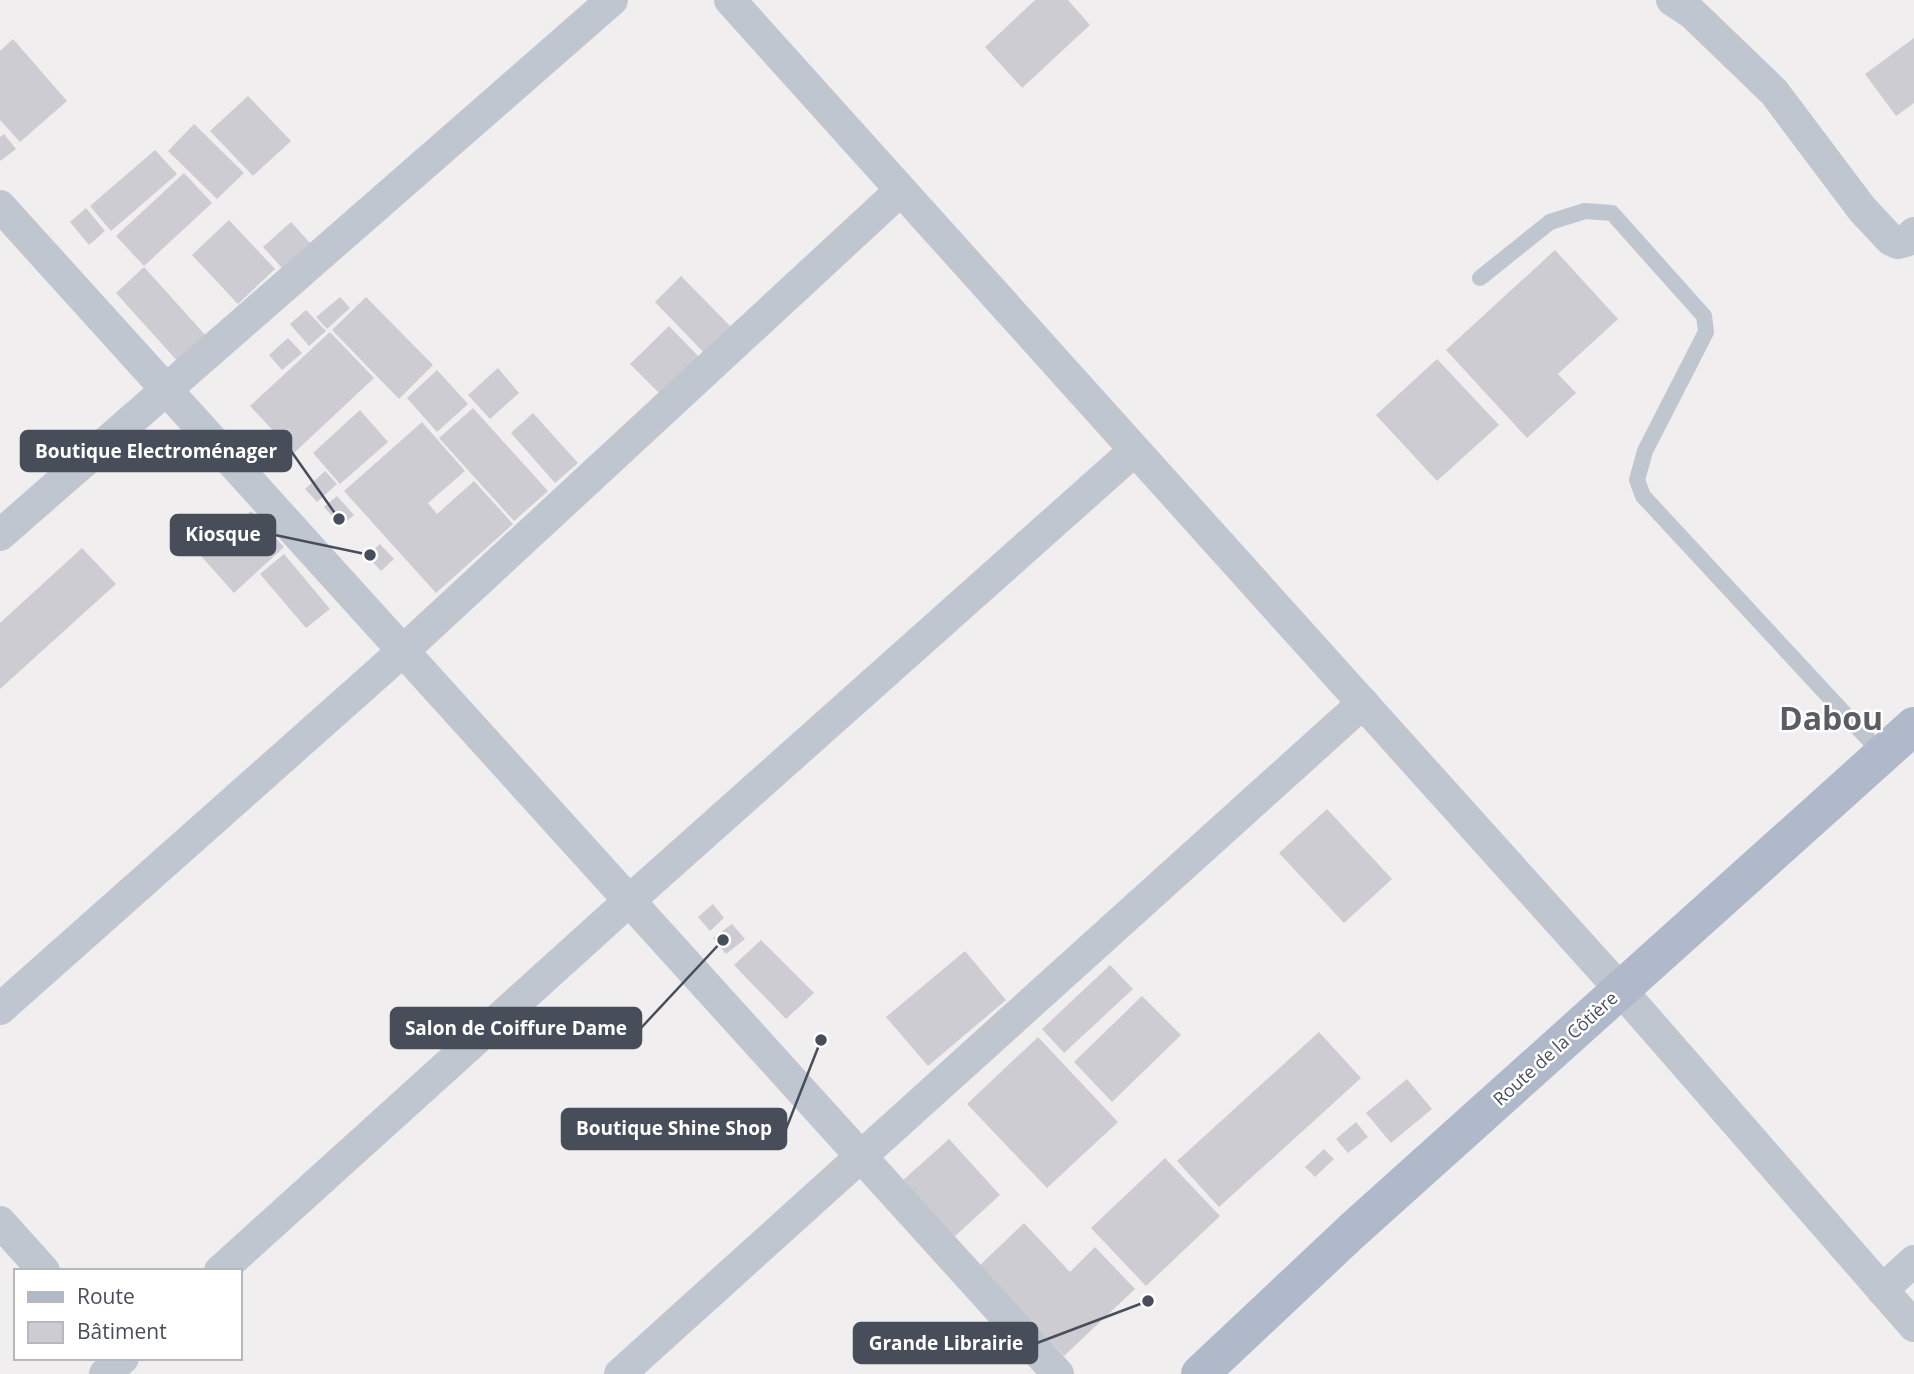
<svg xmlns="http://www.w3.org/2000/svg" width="1914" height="1374" font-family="'Open Sans',sans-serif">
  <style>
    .building { fill: #ccccd2 }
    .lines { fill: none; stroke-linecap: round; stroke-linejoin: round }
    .lane { stroke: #c0c6cf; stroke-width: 16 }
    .street { stroke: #c0c6cf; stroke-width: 32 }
    .primary { stroke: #b0b9ca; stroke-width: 38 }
    .labels { text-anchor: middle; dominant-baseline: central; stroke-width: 5; stroke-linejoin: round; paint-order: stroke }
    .street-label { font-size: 18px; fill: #484e59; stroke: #fff }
    .town-label { font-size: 32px; font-weight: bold; fill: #5b5d62; stroke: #fff }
    .leader { fill: none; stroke: #484e59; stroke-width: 2.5 }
    .callout-dot { fill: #484e59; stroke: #fff; stroke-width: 2.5 }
    .callout { fill: #484e59; stroke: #484e59; stroke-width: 2.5 }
    .callout-label { font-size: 19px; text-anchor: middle; font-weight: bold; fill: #fff }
  </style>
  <rect width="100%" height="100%" fill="#f0eeee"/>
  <path class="building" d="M1035 0H1068L1090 25 1022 88 985 47Z
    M1914 38V103L1896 116 1865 74Z
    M13 39 67 101 20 142 0 120V51Z
    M248 96 291 141 253 176 210 131Z
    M194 124 244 173 217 199 168 151Z
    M4 134 16 149 0 161V137Z
    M155 150 177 174 111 231 90 206Z
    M184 173 212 203 144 266 116 236Z
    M86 208 105 231 89 245 70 222Z
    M229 220 275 269 238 304 192 255Z
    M291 222 310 243 282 268 263 247Z
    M1555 250 1618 319 1558 374 1576 393 1527 438 1446 350Z
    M144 267 208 338 180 364 116 293Z
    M681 276 738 334 711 360 655 302Z
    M340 297 350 308 327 329 316 317Z
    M366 297 433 365 399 399 332 330Z
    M306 310 326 331 309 346 290 324Z
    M669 326 700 358 661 395 630 364Z
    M330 332 374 378 294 453 250 406Z
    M288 338 302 353 282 370 269 355Z
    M1437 359 1499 425 1437 481 1376 415Z
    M498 368 519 393 490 419 468 395Z
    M437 370 468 404 437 432 407 398Z
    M473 408 548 491 514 521 439 438Z
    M360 410 388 442 340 484 313 453Z
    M533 413 578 463 555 483 511 433Z
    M422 422 465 471 428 503 437 514 474 481 513 524 436 593 344 491Z
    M325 471 337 484 317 502 305 489Z
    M337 496 354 515 341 526 324 507Z
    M251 511 284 547 234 593 201 556Z
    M380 544 394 559 381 571 367 556Z
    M82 548 116 584 0 689V623Z
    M284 554 330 609 306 628 260 574Z
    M1327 809 1392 879 1344 923 1279 853Z
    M713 904 724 918 710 931 698 917Z
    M732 924 745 939 726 954 713 938Z
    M761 940 814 993 786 1019 734 965Z
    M965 951 1006 1000 928 1066 886 1017Z
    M1110 965 1133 989 1064 1053 1042 1029Z
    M1142 996 1181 1035 1112 1102 1074 1062Z
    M1319 1032 1361 1078 1219 1207 1177 1161Z
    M1038 1037 1118 1122 1047 1188 967 1104Z
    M1407 1079 1432 1109 1391 1143 1366 1113Z
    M1356 1122 1368 1137 1348 1153 1336 1139Z
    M949 1139 1000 1195 954 1237 902 1181Z
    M1324 1149 1334 1159 1315 1177 1305 1167Z
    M1165 1158 1220 1216 1146 1286 1091 1228Z
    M1024 1223 1070 1272 1095 1247 1135 1289 1064 1356 979 1266Z"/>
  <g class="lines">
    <path class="lane" d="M1480 278 1550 222 1585 211 1612 213 1704 316 1706 332 1645 451 1637 480 1643 496 1883 755"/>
    <path class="street" d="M730 0 1620 989 1914 1326
      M1672 0 1692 13 1774 92 1862 209 1891 240 1898 243 1906 241 1914 233
      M0 206 1058 1374
      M0 535 612 0
      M0 1009 404 650 901 190
      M0 1222 44 1271
      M220 1271 630 900 1135 450
      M1882 1290 1914 1261
      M105 1374 123 1358
      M620 1374 1363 703"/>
    <path class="primary" d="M1200 1374 1352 1231 1914 726"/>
  </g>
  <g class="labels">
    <g class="street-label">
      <text transform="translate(1555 1048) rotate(-42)">Route de la Côtière</text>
    </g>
    <g class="town-label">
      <text x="1831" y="717">Dabou</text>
    </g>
  </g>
  <path class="leader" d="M339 519L291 451M370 555L275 535M723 940L641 1028M821 1040L786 1129M1148 1301L1037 1343"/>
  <g class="callout-dot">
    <circle cx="339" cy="519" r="7"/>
    <circle cx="370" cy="555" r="7"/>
    <circle cx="723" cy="940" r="7"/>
    <circle cx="821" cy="1040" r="7"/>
    <circle cx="1148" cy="1301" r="7"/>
  </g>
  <g class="callout">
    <rect x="21" y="431" width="270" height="40" rx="7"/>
    <rect x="171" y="515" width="104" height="40" rx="7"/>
    <rect x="391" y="1008" width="250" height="40" rx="7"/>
    <rect x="562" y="1109" width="224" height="40" rx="7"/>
    <rect x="854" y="1323" width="183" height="40" rx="7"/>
  </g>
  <g class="callout-label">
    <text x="156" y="458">Boutique Electroménager</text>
    <text x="223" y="541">Kiosque</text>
    <text x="516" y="1035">Salon de Coiffure Dame</text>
    <text x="674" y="1135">Boutique Shine Shop</text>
    <text x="946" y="1350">Grande Librairie</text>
  </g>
  <rect x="14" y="1269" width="228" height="91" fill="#ffffff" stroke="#b6b8bd" stroke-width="2"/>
  <rect x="28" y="1292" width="35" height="10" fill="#b0b9ca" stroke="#b6b8bd" stroke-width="2"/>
  <text x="77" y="1304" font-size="21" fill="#484e59">Route</text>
  <rect x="28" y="1322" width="35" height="21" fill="#ccccd2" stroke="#b6b8bd" stroke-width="2"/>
  <text x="77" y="1339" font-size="21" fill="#484e59">Bâtiment</text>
</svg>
